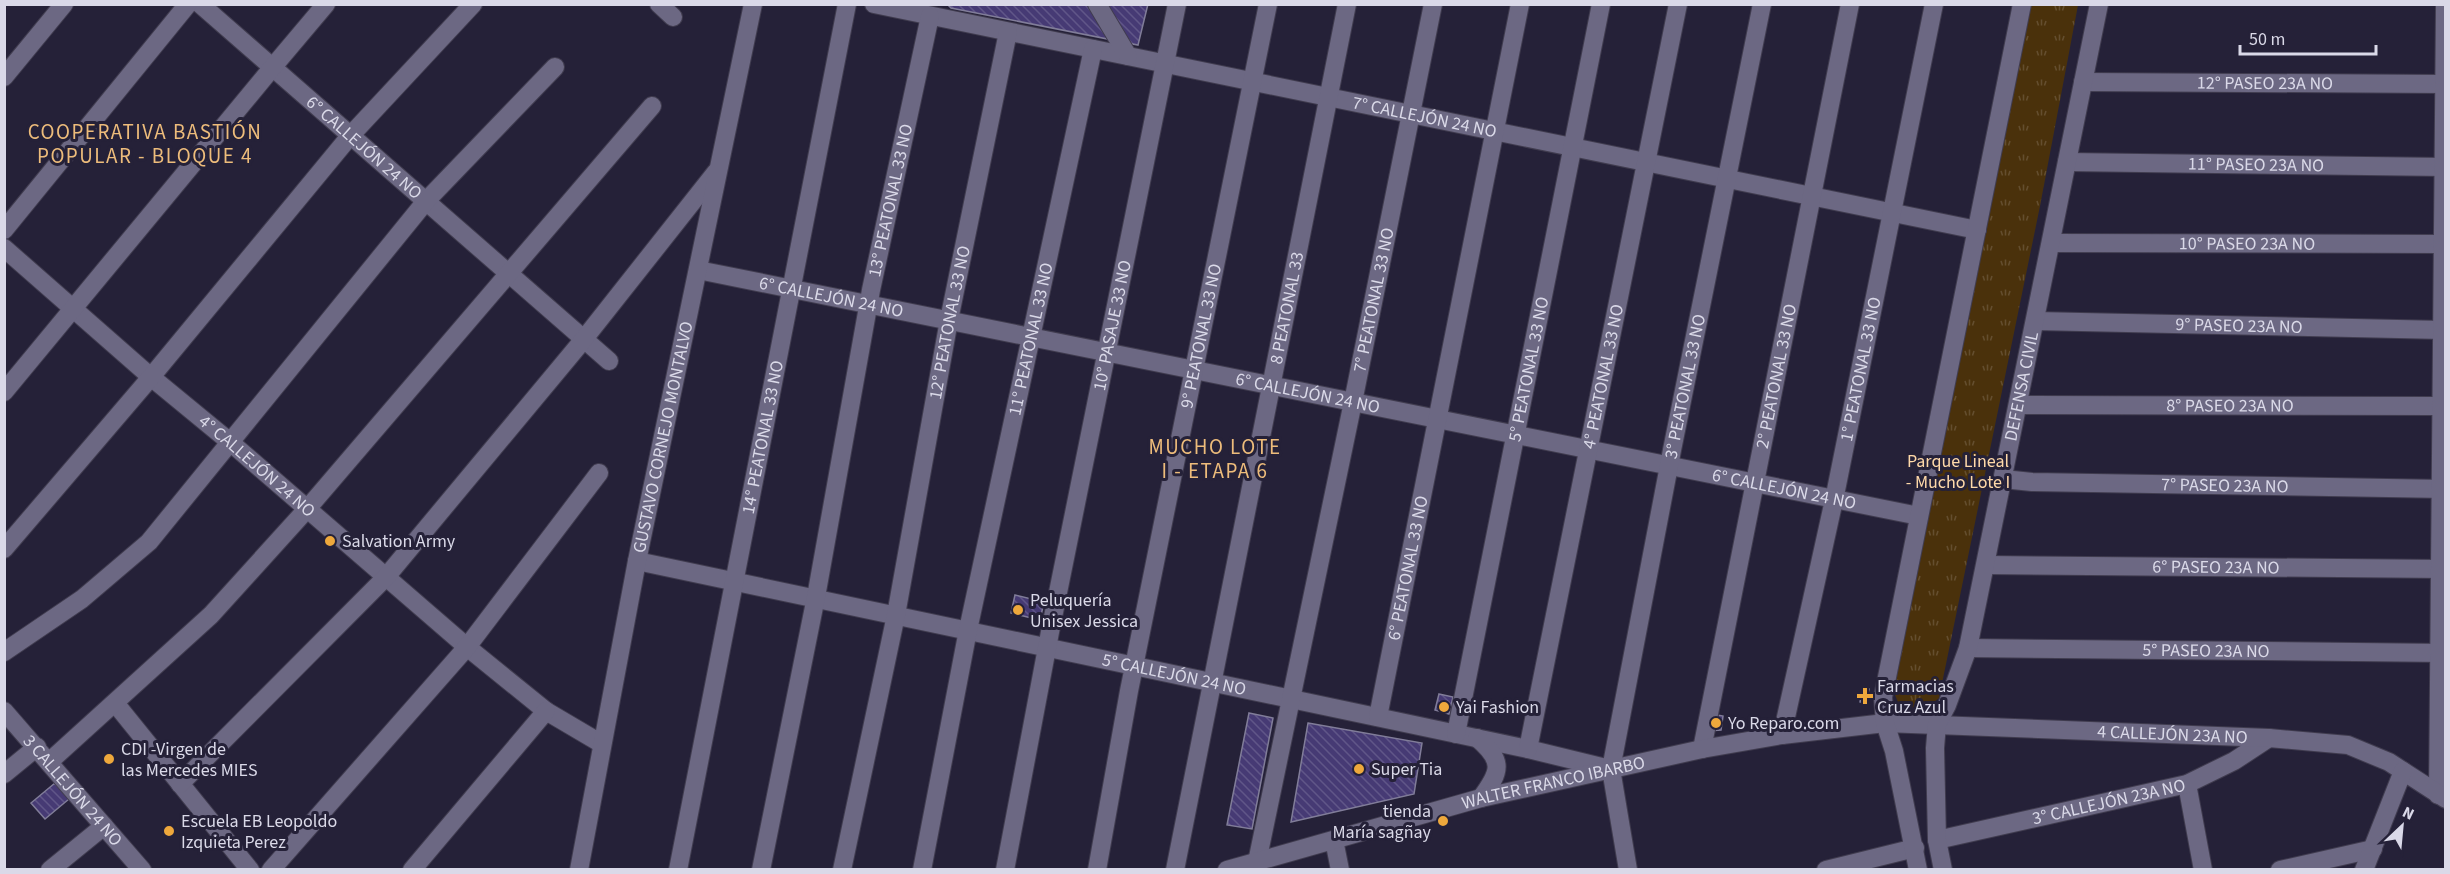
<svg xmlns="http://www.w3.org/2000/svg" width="2450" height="874" font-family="'Source Sans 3',sans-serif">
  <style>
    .grass { fill: url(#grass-tufts) }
    .building { fill: url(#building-back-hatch); stroke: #817d99; stroke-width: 1.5 }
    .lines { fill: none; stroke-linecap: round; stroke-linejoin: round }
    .minor-casing { stroke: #403c4f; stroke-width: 20 }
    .minor { stroke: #6c6883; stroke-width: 18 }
    .poi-dot { fill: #eea83c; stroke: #252138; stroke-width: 2 }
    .labels { text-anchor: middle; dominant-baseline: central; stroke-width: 6; stroke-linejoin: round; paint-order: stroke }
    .street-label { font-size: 18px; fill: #dad9e8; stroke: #252138 }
    .park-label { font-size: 18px; fill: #ffd9a9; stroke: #252138 }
    .poi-label { font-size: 18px; fill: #dad9e8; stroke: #252138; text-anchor: start }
    .quarter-label { font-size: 21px; letter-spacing: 1.5px; fill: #edbc7b; stroke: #252138 }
  </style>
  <defs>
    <pattern id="grass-tufts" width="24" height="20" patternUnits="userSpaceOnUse" patternTransform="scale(1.5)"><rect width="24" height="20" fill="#4a310b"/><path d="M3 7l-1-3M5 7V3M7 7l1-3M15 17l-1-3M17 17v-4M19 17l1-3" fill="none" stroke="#644e2f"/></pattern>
    <pattern id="building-back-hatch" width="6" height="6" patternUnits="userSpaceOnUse" patternTransform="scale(1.5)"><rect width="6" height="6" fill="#463a74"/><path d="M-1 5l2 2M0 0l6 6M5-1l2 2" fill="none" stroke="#605688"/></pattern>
  </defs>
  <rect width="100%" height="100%" fill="#252138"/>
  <path class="grass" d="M2029 5H2078L2040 206 1939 698C1926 710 1912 710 1898 702L1892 688Z"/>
  <path class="building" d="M947 4H1148L1138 45 951 8Z
    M1015 595 1044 602 1040 620 1011 613Z
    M1863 688 1869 689 1866 703 1860 702Z
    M1439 694 1453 697 1449 714 1435 710Z
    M1249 713 1273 718 1252 829 1227 825Z
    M1712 714 1723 716 1721 730 1708 731Z
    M1308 723 1422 743 1414 794 1291 822Z
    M55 783 69 799 45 819 31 803Z"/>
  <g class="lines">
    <g class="minor-casing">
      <g id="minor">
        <path id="s1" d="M200 4 609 361"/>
        <path d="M659 4 673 17"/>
        <path id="s2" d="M874 4 1977 230"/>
        <path d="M1097 4 1128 56"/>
        <path d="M4 77 64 4"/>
        <path id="s3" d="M2083 82 2446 84"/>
        <path id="s4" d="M2067 162 2446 167"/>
        <path d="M4 230 188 4"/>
        <path id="s5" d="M2051 243 2443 244"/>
        <path id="s6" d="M4 248 151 377 230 442 467 647 546 711 602 744"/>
        <path id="s7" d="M698 270 1919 516"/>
        <path id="s8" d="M2035 321 2443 330"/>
        <path d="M4 392 272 68 326 4"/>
        <path id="s9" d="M2018 405 2442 406"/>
        <path id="s10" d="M2003 479 2032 482 2446 489"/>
        <path d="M4 549 151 377 350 136 473 4"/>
        <path id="s11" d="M637 561 1528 749 1606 768"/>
        <path id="s12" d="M1986 565 2446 569"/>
        <path id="s13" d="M1968 648 2446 653"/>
        <path d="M4 652 82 599 149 542 426 201 555 67"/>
        <path d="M115 703 250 870"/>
        <path id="s14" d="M4 711 142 870"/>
        <path id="s15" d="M1378 717 1520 4"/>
        <path id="s16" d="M1456 734 1601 4"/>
        <path id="s17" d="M1782 735 1834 500 1934 4"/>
        <path d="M1477 738C1504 761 1501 771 1481 798"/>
        <path id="s18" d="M1528 749 1678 4"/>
        <path id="s19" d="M1702 749 1850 4"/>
        <path d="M49 762 211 615 307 509 652 106"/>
        <path d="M4 774 37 747"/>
        <path d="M180 784 386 577 584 339 716 172"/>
        <path d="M2187 784 2203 870"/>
        <path d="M2438 795 2445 4"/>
        <path d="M1334 840 1340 870"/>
        <path id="s20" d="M1937 840 2187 784 2234 761 2269 738"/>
        <path id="s21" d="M1257 862 1353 402 1433 4"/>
        <path d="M50 870 104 826"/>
        <path d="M271 870 467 647 599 473"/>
        <path d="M412 870 546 711"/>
        <path id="s22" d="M579 870 637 561 753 4"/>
        <path id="s23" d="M678 870 847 4"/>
        <path id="s24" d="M761 870 816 597 871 290 930 16"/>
        <path id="s25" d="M842 870 896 615 949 320 1008 32"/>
        <path id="s26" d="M922 870 968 630 1093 49"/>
        <path id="s27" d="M1005 870 1050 632 1177 4"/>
        <path id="s28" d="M1097 870 1129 691 1268 4"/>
        <path id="s29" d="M1175 870 1347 4"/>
        <path id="s30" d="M1227 870 1481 798 1702 749 1782 735 1885 723 2269 738 2348 745 2389 762 2446 799"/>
        <path id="s31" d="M1628 870 1611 769 1672 450 1762 4"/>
        <path d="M1826 870 1915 848"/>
        <path d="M1918 870 1894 751 1885 723 1883 697 2022 4"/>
        <path id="s32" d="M1943 870 1937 840 1935 748 1937 724 1947 705 1968 648 2099 4"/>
        <path d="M2280 870 2373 849"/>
        <path d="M2364 870 2403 771"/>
      </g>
    </g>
    <use href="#minor" class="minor"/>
  </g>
  <g class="poi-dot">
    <circle cx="330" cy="541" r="6"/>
    <circle cx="1018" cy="610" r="6"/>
    <path d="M1862 687h6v6h6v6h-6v6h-6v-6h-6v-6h6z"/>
    <circle cx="1444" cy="707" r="6"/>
    <circle cx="1716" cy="723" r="6"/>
    <circle cx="109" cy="759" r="6"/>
    <circle cx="1359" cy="769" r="6"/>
    <circle cx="1443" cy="821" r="6"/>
    <circle cx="169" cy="831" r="6"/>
  </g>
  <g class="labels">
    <g class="street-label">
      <text stroke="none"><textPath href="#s3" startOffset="182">12° PASEO 23A NO</textPath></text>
      <text stroke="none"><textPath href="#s2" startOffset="562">7° CALLEJÓN 24 NO</textPath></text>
      <text stroke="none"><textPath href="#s1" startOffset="218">6° CALLEJÓN 24 NO</textPath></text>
      <text stroke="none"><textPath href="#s4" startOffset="189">11° PASEO 23A NO</textPath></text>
      <text stroke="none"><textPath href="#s24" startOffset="682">13° PEATONAL 33 NO</textPath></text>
      <text stroke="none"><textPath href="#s5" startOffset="196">10° PASEO 23A NO</textPath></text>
      <text stroke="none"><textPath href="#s7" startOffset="136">6° CALLEJÓN 24 NO</textPath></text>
      <text stroke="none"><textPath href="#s21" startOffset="574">7° PEATONAL 33 NO</textPath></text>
      <text stroke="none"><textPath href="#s29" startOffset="573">8 PEATONAL 33</textPath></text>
      <text stroke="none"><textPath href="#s25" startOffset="558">12° PEATONAL 33 NO</textPath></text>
      <text stroke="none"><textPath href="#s27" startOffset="555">10° PASAJE 33 NO</textPath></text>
      <text stroke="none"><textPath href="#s8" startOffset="204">9° PASEO 23A NO</textPath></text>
      <text stroke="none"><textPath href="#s28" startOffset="544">9° PEATONAL 33 NO</textPath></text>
      <text stroke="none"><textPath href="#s26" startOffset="542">11° PEATONAL 33 NO</textPath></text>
      <text stroke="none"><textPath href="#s16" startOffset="372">5° PEATONAL 33 NO</textPath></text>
      <text stroke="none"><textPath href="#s17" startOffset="374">1° PEATONAL 33 NO</textPath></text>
      <text stroke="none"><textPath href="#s18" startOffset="380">4° PEATONAL 33 NO</textPath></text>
      <text stroke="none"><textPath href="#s19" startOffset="380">2° PEATONAL 33 NO</textPath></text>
      <text stroke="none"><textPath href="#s32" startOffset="496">DEFENSA CIVIL</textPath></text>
      <text stroke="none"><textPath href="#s31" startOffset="492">3° PEATONAL 33 NO</textPath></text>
      <text stroke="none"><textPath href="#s7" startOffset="622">6° CALLEJÓN 24 NO</textPath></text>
      <text stroke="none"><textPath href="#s9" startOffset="212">8° PASEO 23A NO</textPath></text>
      <text stroke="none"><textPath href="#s22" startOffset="441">GUSTAVO CORNEJO MONTALVO</textPath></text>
      <text stroke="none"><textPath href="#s23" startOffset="441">14° PEATONAL 33 NO</textPath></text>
      <text stroke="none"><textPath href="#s6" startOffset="334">4° CALLEJÓN 24 NO</textPath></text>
      <text stroke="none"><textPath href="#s10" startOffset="222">7° PASEO 23A NO</textPath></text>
      <text stroke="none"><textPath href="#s7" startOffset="1108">6° CALLEJÓN 24 NO</textPath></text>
      <text stroke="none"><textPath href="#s12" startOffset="230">6° PASEO 23A NO</textPath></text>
      <text stroke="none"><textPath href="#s15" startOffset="152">6° PEATONAL 33 NO</textPath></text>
      <text stroke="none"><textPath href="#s13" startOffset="238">5° PASEO 23A NO</textPath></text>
      <text stroke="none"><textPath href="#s11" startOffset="549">5° CALLEJÓN 24 NO</textPath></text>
      <text stroke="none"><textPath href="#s30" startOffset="963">4 CALLEJÓN 23A NO</textPath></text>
      <text stroke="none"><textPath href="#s30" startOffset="338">WALTER FRANCO IBARBO</textPath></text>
      <text stroke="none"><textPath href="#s14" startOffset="105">3 CALLEJÓN 24 NO</textPath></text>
      <text stroke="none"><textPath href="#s20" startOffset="176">3° CALLEJÓN 23A NO</textPath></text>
    </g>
    <g class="park-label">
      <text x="1958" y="461">Parque Lineal<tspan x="1958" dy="21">- Mucho Lote I</tspan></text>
    </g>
    <g class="poi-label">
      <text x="342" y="541">Salvation Army</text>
      <text x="1030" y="600">Peluquería<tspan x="1030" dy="21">Unisex Jessica</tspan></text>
      <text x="1877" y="686">Farmacias<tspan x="1877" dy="21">Cruz Azul</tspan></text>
      <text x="1456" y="707">Yai Fashion</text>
      <text x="1728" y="723">Yo Reparo.com</text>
      <text x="121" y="749">CDI -Virgen de<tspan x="121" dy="21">las Mercedes MIES</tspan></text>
      <text x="1371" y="769">Super Tia</text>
      <text x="1431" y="811" text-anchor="end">tienda<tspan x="1431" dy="21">María sagñay</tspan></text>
      <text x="181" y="821">Escuela EB Leopoldo<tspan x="181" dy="21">Izquieta Perez</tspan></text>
    </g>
    <g class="quarter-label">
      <text x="145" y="132">COOPERATIVA BASTIÓN<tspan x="145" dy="24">POPULAR - BLOQUE 4</tspan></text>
      <text x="1215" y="447">MUCHO LOTE<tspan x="1215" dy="24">I - ETAPA 6</tspan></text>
    </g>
  </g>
  <rect width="2450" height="874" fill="none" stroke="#dad9e8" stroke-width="12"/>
  <g transform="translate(2402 826) rotate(26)" stroke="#252138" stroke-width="4.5" paint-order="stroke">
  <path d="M0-4.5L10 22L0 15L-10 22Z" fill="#dad9e8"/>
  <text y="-9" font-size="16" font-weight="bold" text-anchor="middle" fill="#dad9e8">N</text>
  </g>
  <path d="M2240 45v9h136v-9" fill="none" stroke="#dad9e8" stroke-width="3"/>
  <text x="2249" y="45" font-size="18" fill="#dad9e8" stroke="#252138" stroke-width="4.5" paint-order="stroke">50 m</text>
</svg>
